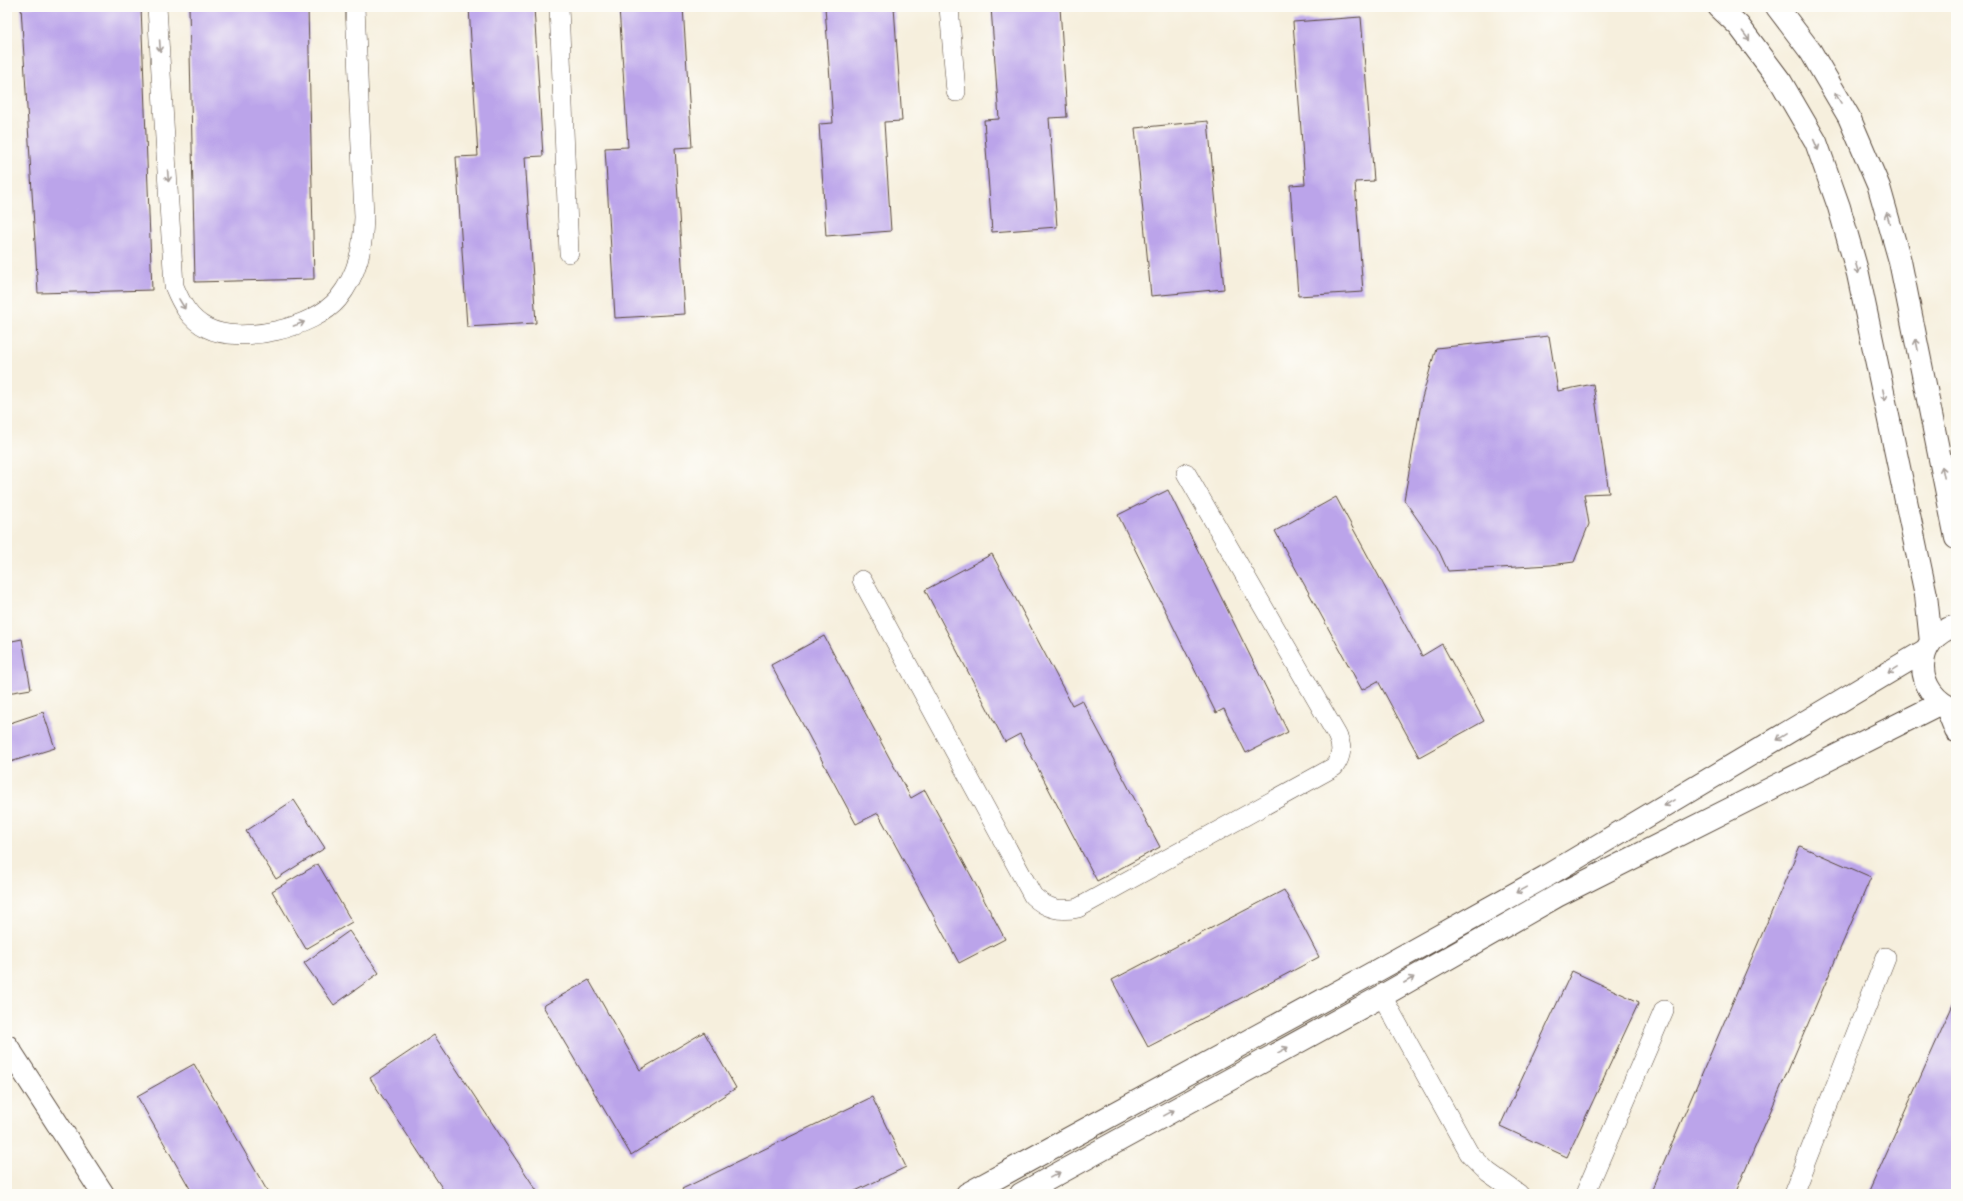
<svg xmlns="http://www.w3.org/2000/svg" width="1963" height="1201" font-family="'Gentium Book Plus',serif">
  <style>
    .building { fill: #bba4ea }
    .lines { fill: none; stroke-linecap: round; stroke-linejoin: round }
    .lane-casing { stroke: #57483b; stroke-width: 20 }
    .street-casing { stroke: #57483b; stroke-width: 24 }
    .secondary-casing { stroke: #57483b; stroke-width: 24 }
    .lane { stroke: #fff; stroke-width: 19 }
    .street { stroke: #fff; stroke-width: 22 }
    .secondary { stroke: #fff; stroke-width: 22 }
    .oneway { stroke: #a79f9a }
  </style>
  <rect width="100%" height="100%" fill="#fdfcf7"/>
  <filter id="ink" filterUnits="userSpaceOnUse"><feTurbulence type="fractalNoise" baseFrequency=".025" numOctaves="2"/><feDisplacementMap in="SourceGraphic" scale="8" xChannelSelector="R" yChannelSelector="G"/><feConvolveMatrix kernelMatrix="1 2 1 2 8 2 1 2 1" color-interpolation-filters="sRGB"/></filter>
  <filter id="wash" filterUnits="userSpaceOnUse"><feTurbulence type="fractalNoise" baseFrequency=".012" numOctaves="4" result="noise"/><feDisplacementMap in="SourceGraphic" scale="16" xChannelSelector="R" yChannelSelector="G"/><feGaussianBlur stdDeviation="0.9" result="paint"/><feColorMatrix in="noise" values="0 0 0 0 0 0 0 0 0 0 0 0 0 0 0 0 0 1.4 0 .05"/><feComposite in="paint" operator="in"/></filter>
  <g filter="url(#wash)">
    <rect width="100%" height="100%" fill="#f6efdd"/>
    <g id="blocks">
      <path class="building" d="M21 7H141L152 290 38 293Z
        M189 7H308L314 279 195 282Z
        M469 7H534L543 156 525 157 536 323 467 327 456 157 478 156Z
        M619 7H683L692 147 675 148 685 314 615 318 605 148 628 147Z
        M825 7H894L902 121 884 122 891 231 826 236 819 124 833 123Z
        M991 7H1060L1067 117 1049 118 1057 227 992 232 984 120 999 119Z
        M1361 17 1374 181 1355 182 1363 292 1298 296 1290 185 1305 184 1293 22Z
        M1208 121 1224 289 1151 296 1135 128Z
        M1549 336 1558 391 1593 384 1609 493 1584 494 1589 524 1574 562 1551 565 1448 571 1437 547 1404 500 1422 398 1436 348Z
        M1168 490 1288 732 1246 753 1224 709 1216 713 1118 515Z
        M1336 497 1422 656 1442 644 1484 721 1419 757 1378 681 1362 690 1275 531Z
        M992 554 1072 705 1082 700 1160 847 1097 881 1020 734 1005 742 925 590Z
        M824 636 911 798 925 790 1005 939 959 963 878 813 856 824 771 665Z
        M22 639 31 689 7 693V642Z
        M43 712 55 748 7 763V724Z
        M294 800 325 848 276 879 246 831Z
        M1800 846 1871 877 1735 1194H1650Z
        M318 864 352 922 306 949 272 891Z
        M1284 890 1319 957 1148 1047 1112 980Z
        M349 931 379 973 334 1005 304 963Z
        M1572 971 1639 1002 1567 1157 1500 1126Z
        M589 980 640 1070 704 1032 736 1088 631 1155 543 1006Z
        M1955 1000H1956V1187L1953 1194H1868Z
        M434 1035 537 1191 532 1194H446L370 1078Z
        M194 1064 269 1194H193L137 1096Z
        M872 1097 906 1167 849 1194H685L682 1189Z"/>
    </g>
  </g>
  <g filter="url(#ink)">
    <use href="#blocks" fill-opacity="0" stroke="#57483b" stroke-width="1"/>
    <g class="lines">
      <g class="lane-casing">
        <path id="lane" d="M157 7 174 286C181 303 189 319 207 328 240 345 314 328 338 299 358 274 363 248 364 217L355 7
          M559 7 569 253
          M949 7 956 92
          M862 580 1033 896C1047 909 1060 912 1078 908L1334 767C1342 756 1343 747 1337 735L1186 473
          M1382 996 1469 1153 1488 1172 1519 1194
          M1585 1194 1664 1010
          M1793 1194 1886 957"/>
      </g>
      <g class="street-casing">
        <path id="street" d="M7 1046 103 1194"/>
      </g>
      <g class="secondary-casing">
        <path id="secondary" d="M1719 7 1739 26 1781 82 1816 142 1839 207 1858 274 1926 595 1931 642
          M1777 7 1811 52 1849 117 1879 187 1900 261 1956 538
          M1956 626C1911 638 1913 695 1956 710
          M1946 706 1956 731
          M967 1194 1369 975 1545 877 1926 650
          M1021 1194 1382 996 1557 896 1941 703"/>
      </g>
      <use href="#lane" class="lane"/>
      <use href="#street" class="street"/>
      <use href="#secondary" class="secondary"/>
    </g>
    <defs><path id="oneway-shaft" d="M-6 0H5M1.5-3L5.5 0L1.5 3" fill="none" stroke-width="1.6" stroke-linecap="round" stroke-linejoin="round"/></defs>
    <g class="oneway">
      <use href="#oneway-shaft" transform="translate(1746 36) rotate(53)"/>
      <use href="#oneway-shaft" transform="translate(160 46) rotate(86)"/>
      <use href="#oneway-shaft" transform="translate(1838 98) rotate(-120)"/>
      <use href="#oneway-shaft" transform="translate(1816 145) rotate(67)"/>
      <use href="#oneway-shaft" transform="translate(168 176) rotate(86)"/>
      <use href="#oneway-shaft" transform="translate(1888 218) rotate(-106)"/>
      <use href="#oneway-shaft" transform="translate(1857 268) rotate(74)"/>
      <use href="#oneway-shaft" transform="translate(182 304) rotate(59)"/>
      <use href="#oneway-shaft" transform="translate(299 324) rotate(-20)"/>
      <use href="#oneway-shaft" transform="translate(1917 345) rotate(-101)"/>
      <use href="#oneway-shaft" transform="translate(1884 395) rotate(78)"/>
      <use href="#oneway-shaft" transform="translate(1943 472) rotate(-101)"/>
      <use href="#oneway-shaft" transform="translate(1893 670) rotate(149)"/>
      <use href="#oneway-shaft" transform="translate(1781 737) rotate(149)"/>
      <use href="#oneway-shaft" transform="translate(1669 803) rotate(149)"/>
      <use href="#oneway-shaft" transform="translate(1521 890) rotate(151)"/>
      <use href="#oneway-shaft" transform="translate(1409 980) rotate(-30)"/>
      <use href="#oneway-shaft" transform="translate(1283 1050) rotate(-29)"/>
      <use href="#oneway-shaft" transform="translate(1169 1113) rotate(-29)"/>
      <use href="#oneway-shaft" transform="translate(1055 1175) rotate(-29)"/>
    </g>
  </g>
  <rect width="1963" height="1201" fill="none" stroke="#fdfcf7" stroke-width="24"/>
</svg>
